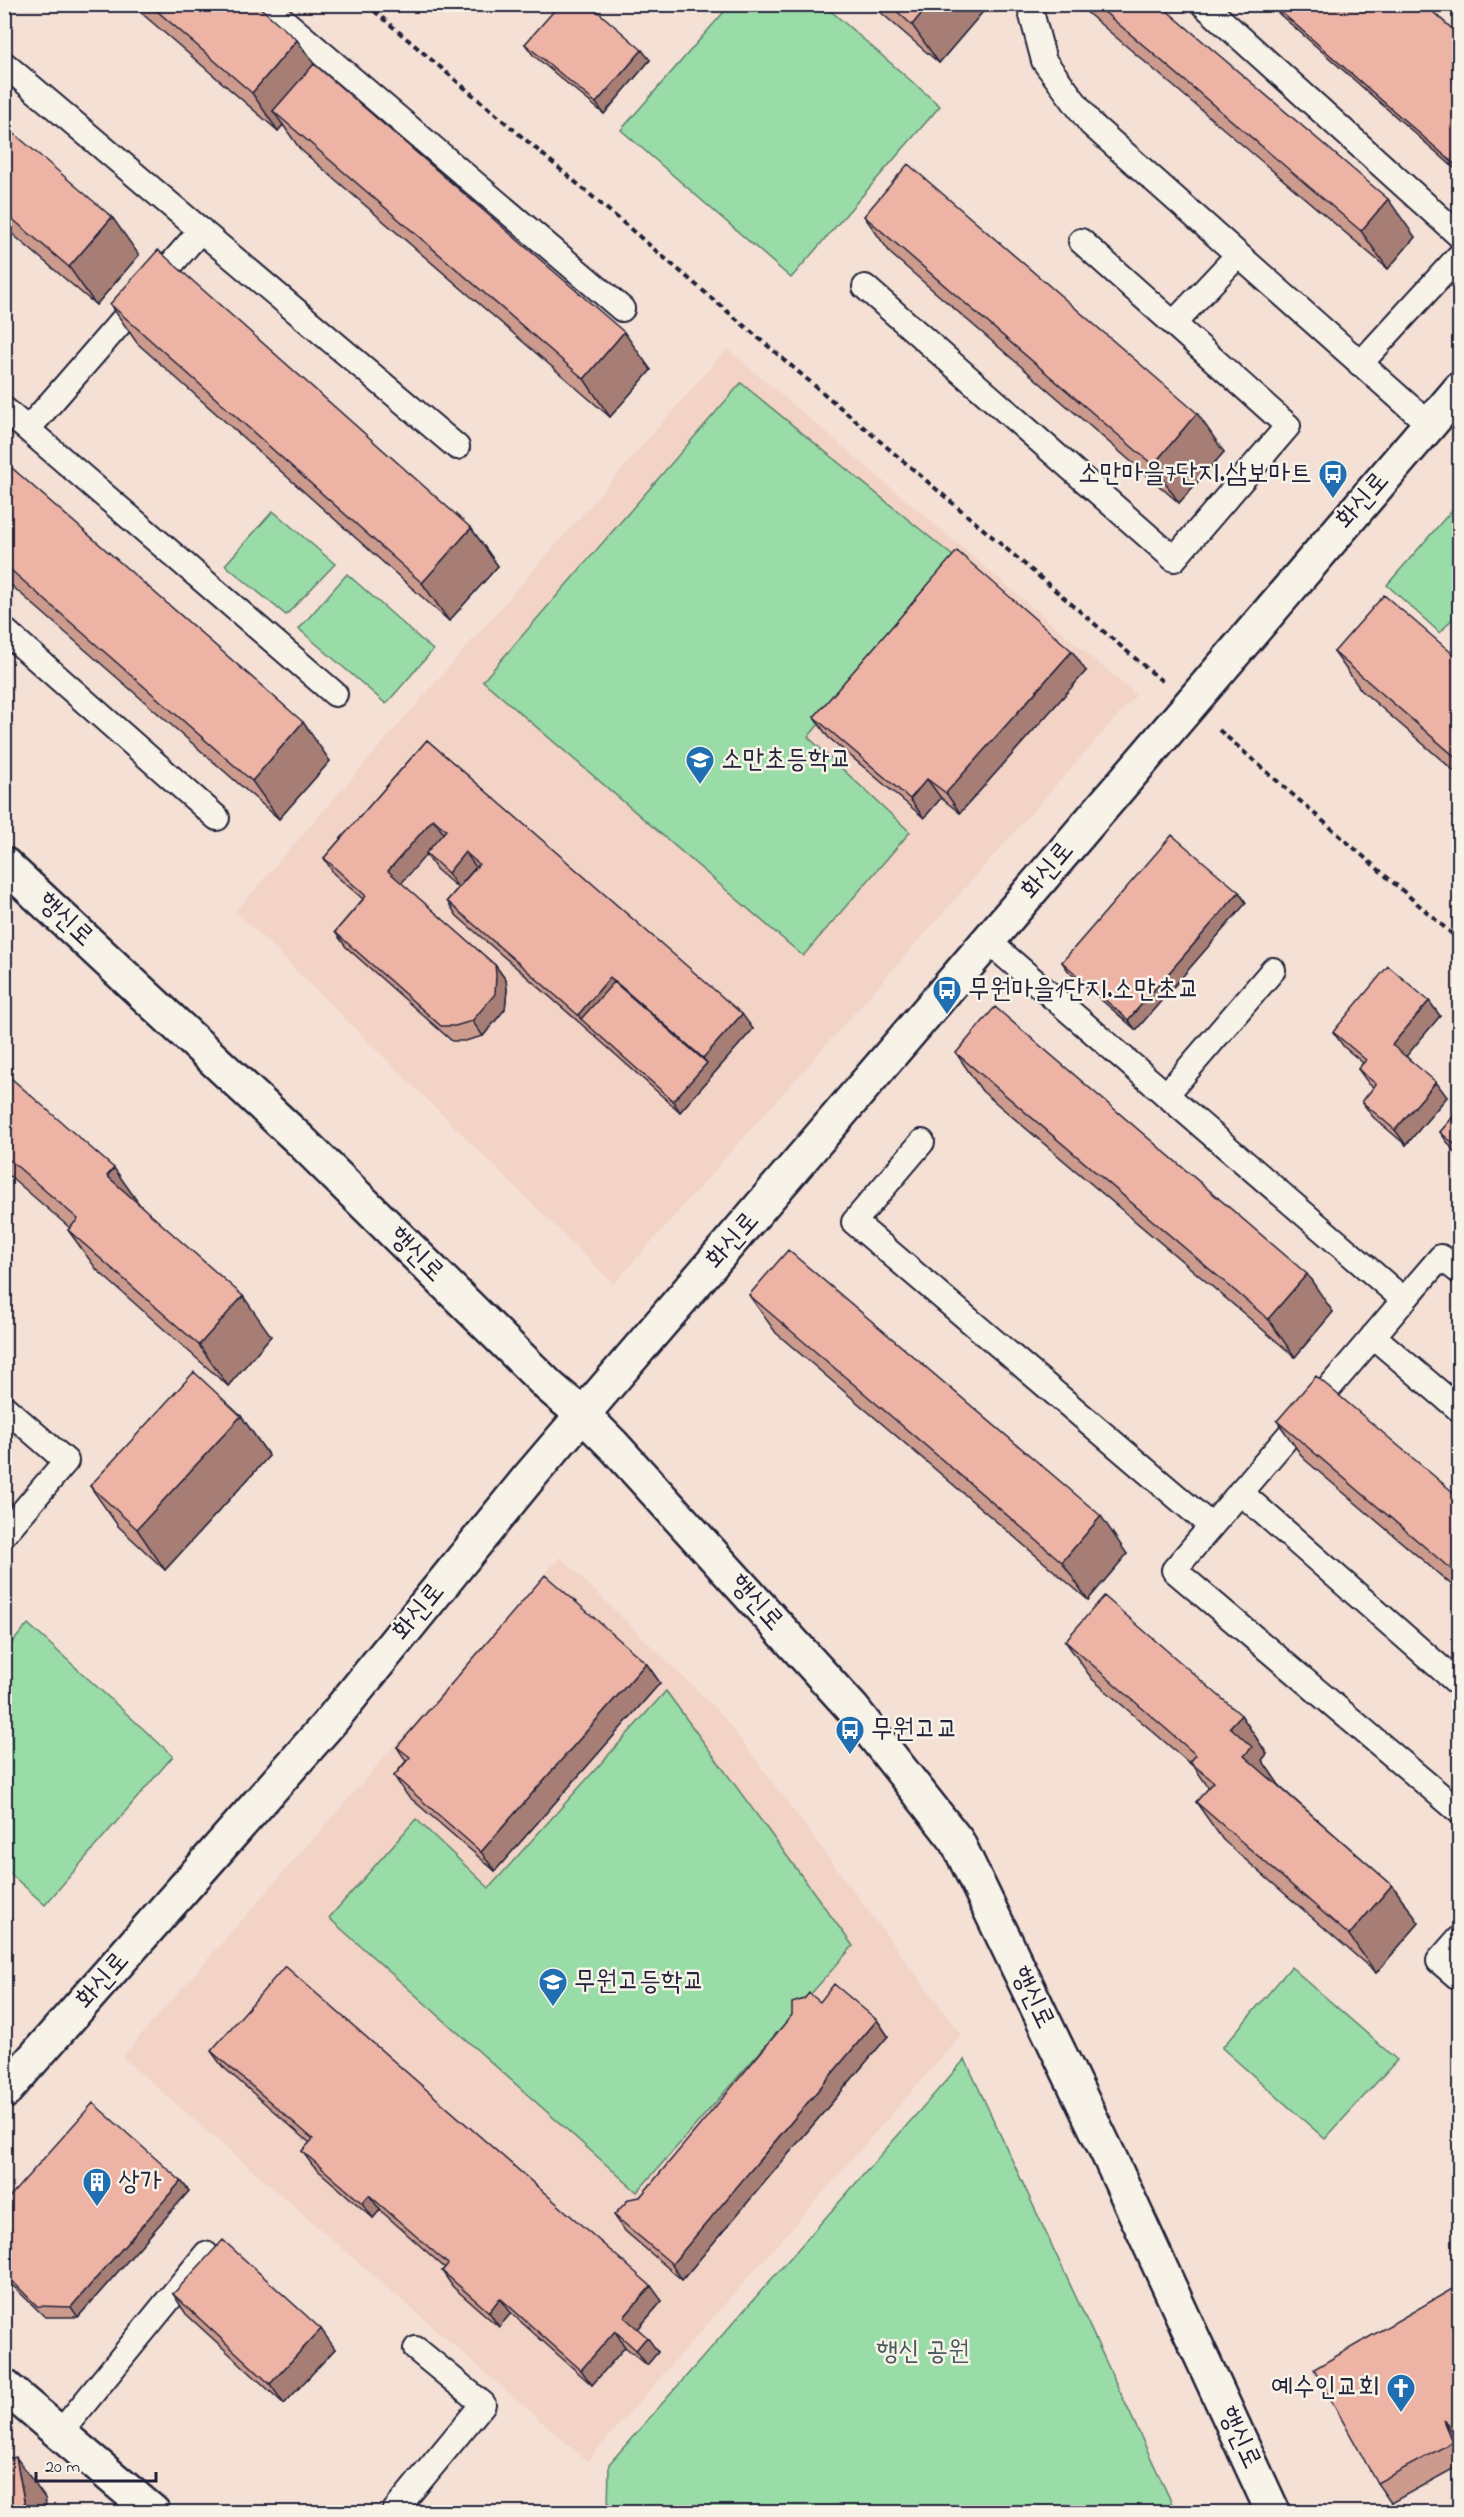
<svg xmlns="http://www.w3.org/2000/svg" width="1464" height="2517" font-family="'Indie Flower','Poor Story',sans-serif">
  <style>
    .built { fill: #f2d3c6 }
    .green { fill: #99dca7; stroke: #5e7f71; stroke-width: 1.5 }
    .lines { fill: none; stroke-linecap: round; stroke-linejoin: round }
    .lane-casing { stroke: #22223b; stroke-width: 28 }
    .street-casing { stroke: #22223b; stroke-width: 38 }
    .secondary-casing { stroke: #22223b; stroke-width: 38 }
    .path { stroke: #22223b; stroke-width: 4; stroke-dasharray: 6 4.5; stroke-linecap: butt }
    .lane { stroke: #f7f3e8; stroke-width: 24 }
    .street { stroke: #f7f3e8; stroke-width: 33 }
    .secondary { stroke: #f7f3e8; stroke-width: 33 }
    .wall { fill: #cc9b8e; stroke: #22223b; stroke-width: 1.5 }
    .shaded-wall { fill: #a67e74; stroke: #22223b; stroke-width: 1.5 }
    .building { fill: #edb4a5; stroke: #22223b; stroke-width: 1.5 }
    .labels { text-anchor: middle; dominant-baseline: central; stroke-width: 5; stroke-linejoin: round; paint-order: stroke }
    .poi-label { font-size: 27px; fill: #22223b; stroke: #f7f3e8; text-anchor: start }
    .street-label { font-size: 27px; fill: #22223b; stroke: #f7f3e8 }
    .park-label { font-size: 27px; fill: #465a5b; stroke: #f7f3e8 }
  </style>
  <rect width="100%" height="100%" fill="#f4e0d4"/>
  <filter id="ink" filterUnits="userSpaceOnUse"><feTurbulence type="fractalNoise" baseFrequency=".0167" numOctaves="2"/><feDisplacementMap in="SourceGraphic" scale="12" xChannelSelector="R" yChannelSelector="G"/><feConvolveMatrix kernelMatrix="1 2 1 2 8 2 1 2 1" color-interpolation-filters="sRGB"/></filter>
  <g filter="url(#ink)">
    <path class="built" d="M727 349 1136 695 614 1284 236 911Z
      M560 1557 722 1715 961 2035 587 2461 122 2057Z"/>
    <path class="green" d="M730 5H824L940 106 791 278 621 130Z
      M741 383 959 561 808 737 910 832 803 956 483 681Z
      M1459 502V611L1440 633 1387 585Z
      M273 511 335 564 286 615 225 565Z
      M347 574 433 650 386 704 299 629Z
      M28 1624 173 1756 45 1905 5 1869V1651Z
      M666 1691 853 1946 637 2192 329 1918 416 1819 489 1888Z
      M1291 1967 1397 2060 1325 2139 1222 2048Z
      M965 2059 1176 2512H608L609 2464Z"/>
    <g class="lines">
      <g class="lane-casing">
        <path id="lane" d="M264 4 622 309
          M1029 4 1044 61 1091 124 1429 424
          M1203 4 1460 236
          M4 64 457 447
          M865 287 1174 559 1288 426 1081 241
          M1174 323 1238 255
          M1360 364 1460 255
          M4 409 335 694
          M28 429 201 230
          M4 630 217 818
          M989 942 1404 1300 1174 1570 1460 1812
          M1166 1095 1273 970
          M922 1142 854 1222 1211 1526
          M1404 1300 1441 1257 1460 1272
          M1373 1336 1460 1410
          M4 1407 66 1461 4 1534
          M1240 1492 1460 1685
          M1460 1937 1439 1961 1460 1979
          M60 2433 206 2254
          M394 2512 483 2404 416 2349"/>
      </g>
      <g class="street-casing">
        <path id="street" d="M4 2386 153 2512"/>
      </g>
      <g class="secondary-casing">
        <path id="secondary" d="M4 864 300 1140 550 1387 583 1415 614 1446 852 1708 957 1841 1109 2156 1273 2512
          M4 2092 331 1721 531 1475 1460 389"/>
      </g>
      <path class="path" d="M366 4 1163 682
        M1219 730 1460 941"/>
      <use href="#lane" class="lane"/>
      <use href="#street" class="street"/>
      <use href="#secondary" class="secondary"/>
    </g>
    <path class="wall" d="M131 4H256L314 65 651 370 610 417 300 149 283 125 278 131Z
      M871 4H985L987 7 939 63Z
      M1077 4H1159L1415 237 1388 269Z
      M1268 4H1424L1460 36V173Z
      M525 44 650 60 604 114 533 55Z
      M4 125 139 255 96 305 4 227Z
      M864 216 1224 452 1179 503 891 254Z
      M110 304 471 528 498 566 449 621 137 343Z
      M4 461 330 761 279 819 4 579Z
      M1334 652 1460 660V776L1361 690Z
      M1086 671 960 813 941 798 924 818 828 737 814 717Z
      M427 740 753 1029 680 1112 588 1030 457 916 447 901 458 888 436 869 426 854 401 883 495 965 506 980 507 990 505 1009 483 1036 465 1041H452L346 947 335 932 363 899 334 874 324 858Z
      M1239 892 1246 903 1136 1030 1069 972 1062 962Z
      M1429 1001 1440 1016 1406 1056 1447 1097 1406 1145 1373 1117 1362 1102 1374 1088 1369 1084 1358 1069 1363 1063 1344 1047 1333 1032Z
      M956 1053 1333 1312 1295 1357 982 1091Z
      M4 1072 140 1205 271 1336 228 1386 97 1270 68 1230 70 1228 4 1171Z
      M1460 1109V1160L1440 1132Z
      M749 1295 1127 1554 1088 1600 776 1333Z
      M241 1416 269 1456 165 1570 118 1526 90 1486Z
      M1277 1421 1460 1498V1592L1304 1459Z
      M1065 1641 1241 1715 1267 1754 1262 1760 1279 1785H1278L1392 1885 1419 1923 1376 1973 1223 1840 1196 1802 1209 1788 1195 1768 1092 1679Z
      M646 1663 660 1683 495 1871 407 1795 394 1776 406 1761 397 1747Z
      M820 2002 877 2020 888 2036 682 2280 625 2231 614 2215 640 2197Z
      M211 2051 662 2301 638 2329 658 2352 647 2365 625 2347 592 2385 511 2313 499 2327 453 2287 442 2271 445 2268 380 2210 373 2218 313 2166 302 2151 310 2143 222 2066Z
      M181 2181 189 2191 78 2317H45L13 2286 4 2294V2203Z
      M1460 2285V2441L1458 2440 1460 2444V2465L1391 2503 1377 2483Z
      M173 2294 335 2349 284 2404 186 2314Z"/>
    <path class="shaded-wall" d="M929 4H985L987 7 939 63 912 25Z
      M297 40 324 78 273 111 283 125 278 131 252 93Z
      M642 50 650 60 604 114 596 103Z
      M1388 199 1415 237 1388 269 1361 231Z
      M112 217 139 255 96 305 69 267Z
      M624 332 651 370 610 417 584 379Z
      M1197 413 1224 452 1179 503 1153 465Z
      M471 528 498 566 449 621 422 583Z
      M1072 651 1086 671 960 813 946 793Z
      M303 722 330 761 279 819 252 781Z
      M927 779 941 798 924 818 910 799Z
      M433 819 444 834 399 886 388 871Z
      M465 852 476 867 458 888 448 873Z
      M1239 892 1246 903 1136 1030 1128 1020Z
      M495 965 506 980 507 990 505 1009 483 1036 472 1021Z
      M610 977 621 992 581 1019 578 1015Z
      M1429 1001 1440 1016 1403 1060 1392 1045Z
      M742 1014 753 1029 680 1112 673 1101 707 1063 703 1058Z
      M1436 1082 1447 1097 1406 1145 1395 1130Z
      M114 1168 142 1208 107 1176Z
      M1307 1274 1333 1312 1295 1357 1268 1319Z
      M243 1296 271 1336 228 1386 199 1345Z
      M241 1416 269 1456 165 1570 137 1529Z
      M1101 1516 1127 1554 1088 1600 1062 1562Z
      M646 1663 660 1683 495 1871 481 1852Z
      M1241 1715 1267 1754 1262 1760 1279 1785 1271 1794 1244 1756 1230 1727Z
      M1392 1885 1419 1923 1376 1973 1349 1935Z
      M877 2020 888 2036 682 2280 672 2264Z
      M181 2181 189 2191 78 2317 71 2307Z
      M369 2195 380 2210 373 2218 362 2203Z
      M651 2286 662 2301 635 2332 624 2317Z
      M500 2298 511 2313 499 2327 489 2312Z
      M321 2329 335 2349 284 2404 270 2384Z
      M615 2331 625 2347 592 2385 581 2370Z
      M647 2337 658 2352 647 2365 636 2350Z
      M1444 2420 1458 2440 1460 2444V2452L1453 2442Z
      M16 2457 45 2498 47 2512H26Z"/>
    <path class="building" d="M149 4H256L297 40 252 93Z
      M560 4H589L642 50 596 103 525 44Z
      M889 4H929L912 25Z
      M1095 4H1159L1388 199 1361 231Z
      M1272 4H1424L1460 36V169Z
      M314 64 624 332 584 379 273 111Z
      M4 125 112 217 69 267 4 212Z
      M908 164 1197 413 1153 465 864 216Z
      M158 250 471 528 422 583 110 304Z
      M4 461 303 722 252 781 4 564Z
      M957 551 1072 651 946 793 927 779 910 799 814 717Z
      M1384 595 1460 660V761L1334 652Z
      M427 740 742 1014 703 1058 610 977 578 1015 447 901 479 864 465 852 448 873 426 853 446 830 433 819 388 871 495 965 496 975 495 994 472 1021 455 1026H441L335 932 366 896 324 858Z
      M1172 835 1239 892 1128 1020 1062 962Z
      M1388 966 1429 1001 1392 1045 1436 1082 1395 1130 1362 1102 1376 1084 1358 1069 1366 1060 1333 1032Z
      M614 982 707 1063 673 1101 581 1019Z
      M995 1007 1307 1274 1268 1319 956 1053Z
      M4 1072 114 1168 107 1176 243 1296 199 1345 68 1230 78 1219 4 1155Z
      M1460 1109V1149L1440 1132Z
      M788 1250 1101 1516 1062 1562 749 1295Z
      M194 1372 241 1416 137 1529 90 1486Z
      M1316 1376 1460 1498V1577L1277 1421Z
      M545 1575 646 1663 481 1852 394 1776 410 1757 397 1747Z
      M1104 1596 1241 1715 1230 1727 1252 1747 1244 1756 1392 1885 1349 1935 1196 1802 1214 1782 1190 1762 1196 1755 1065 1641Z
      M1460 1931V1943L1454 1938Z
      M285 1966 651 2286 624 2317 647 2337 636 2350 615 2331 581 2370 500 2298 489 2312 442 2271 448 2264 369 2195 362 2203 302 2151 313 2139 211 2051Z
      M834 1984 877 2020 672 2264 614 2215 629 2199 640 2197 792 2015V2003L804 1999 809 1993 820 2002Z
      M93 2103 181 2181 71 2307 37 2306 6 2275 4 2276V2203Z
      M223 2240 321 2329 270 2384 173 2294Z
      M1459 2285H1460V2433L1444 2420 1453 2442 1377 2483 1314 2369Z
      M16 2457 26 2512H4V2459Z"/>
  </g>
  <defs>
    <g id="bus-pin" transform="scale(1.5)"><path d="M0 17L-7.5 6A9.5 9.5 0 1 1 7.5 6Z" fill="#1f6fb2" stroke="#f7f3e8"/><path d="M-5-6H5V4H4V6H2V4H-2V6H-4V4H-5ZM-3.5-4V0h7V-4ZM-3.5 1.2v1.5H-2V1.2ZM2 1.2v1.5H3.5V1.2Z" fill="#fff"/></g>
    <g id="school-pin" transform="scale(1.5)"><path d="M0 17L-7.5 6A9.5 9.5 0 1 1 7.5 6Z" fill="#1f6fb2" stroke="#f7f3e8"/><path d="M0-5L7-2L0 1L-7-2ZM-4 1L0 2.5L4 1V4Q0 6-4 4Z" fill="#fff"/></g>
    <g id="building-pin" transform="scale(1.5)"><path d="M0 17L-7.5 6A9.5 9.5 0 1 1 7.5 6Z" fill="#1f6fb2" stroke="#f7f3e8"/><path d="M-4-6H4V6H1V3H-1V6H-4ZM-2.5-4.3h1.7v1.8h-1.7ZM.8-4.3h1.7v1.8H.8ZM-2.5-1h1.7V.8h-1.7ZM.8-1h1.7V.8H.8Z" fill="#fff"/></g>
    <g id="church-pin" transform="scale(1.5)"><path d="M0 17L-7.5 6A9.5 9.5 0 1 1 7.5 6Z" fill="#1f6fb2" stroke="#f7f3e8"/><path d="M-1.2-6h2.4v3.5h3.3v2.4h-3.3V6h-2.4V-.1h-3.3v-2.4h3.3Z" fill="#fff"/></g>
  </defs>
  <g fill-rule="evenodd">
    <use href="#bus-pin" x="1333" y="474"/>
    <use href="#school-pin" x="700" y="760"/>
    <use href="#bus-pin" x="947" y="990"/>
    <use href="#bus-pin" x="850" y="1730"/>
    <use href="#school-pin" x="553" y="1982"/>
    <use href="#building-pin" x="97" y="2182"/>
    <use href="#church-pin" x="1401" y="2388"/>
  </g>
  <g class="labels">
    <g class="poi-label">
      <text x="1312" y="474" text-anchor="end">소만마을7단지.삼보마트</text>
      <text x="721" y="760">소만초등학교</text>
      <text x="968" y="990">무원마을1단지.소만초교</text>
      <text x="871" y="1730">무원고교</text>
      <text x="574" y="1982">무원고등학교</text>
      <text x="118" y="2182">상가</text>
      <text x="1380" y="2388" text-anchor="end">예수인교회</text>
    </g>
    <g class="street-label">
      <text transform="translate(1363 501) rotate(-49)">화신로</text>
      <text transform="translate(1048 871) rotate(-50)">화신로</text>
      <text transform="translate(65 920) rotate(43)">행신로</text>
      <text transform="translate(733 1241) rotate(-49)">화신로</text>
      <text transform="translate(416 1255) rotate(45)">행신로</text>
      <text transform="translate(756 1603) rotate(48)">행신로</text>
      <text transform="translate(419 1612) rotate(-51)">화신로</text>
      <text transform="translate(103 1981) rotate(-49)">화신로</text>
      <text transform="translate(1032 1998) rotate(64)">행신로</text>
      <text transform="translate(1239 2438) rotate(65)">행신로</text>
    </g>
    <g class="park-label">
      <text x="923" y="2352">행신 공원</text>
    </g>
  </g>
  <rect width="1464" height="2517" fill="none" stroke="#f7f3e8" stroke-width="24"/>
  <rect x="12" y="12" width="1440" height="2493" fill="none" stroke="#22223b" stroke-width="2" filter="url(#ink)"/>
  <path d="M36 2472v9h120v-9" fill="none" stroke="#22223b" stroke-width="3"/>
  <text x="45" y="2472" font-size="18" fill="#22223b" stroke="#f7f3e8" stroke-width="4.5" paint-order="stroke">20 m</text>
</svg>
